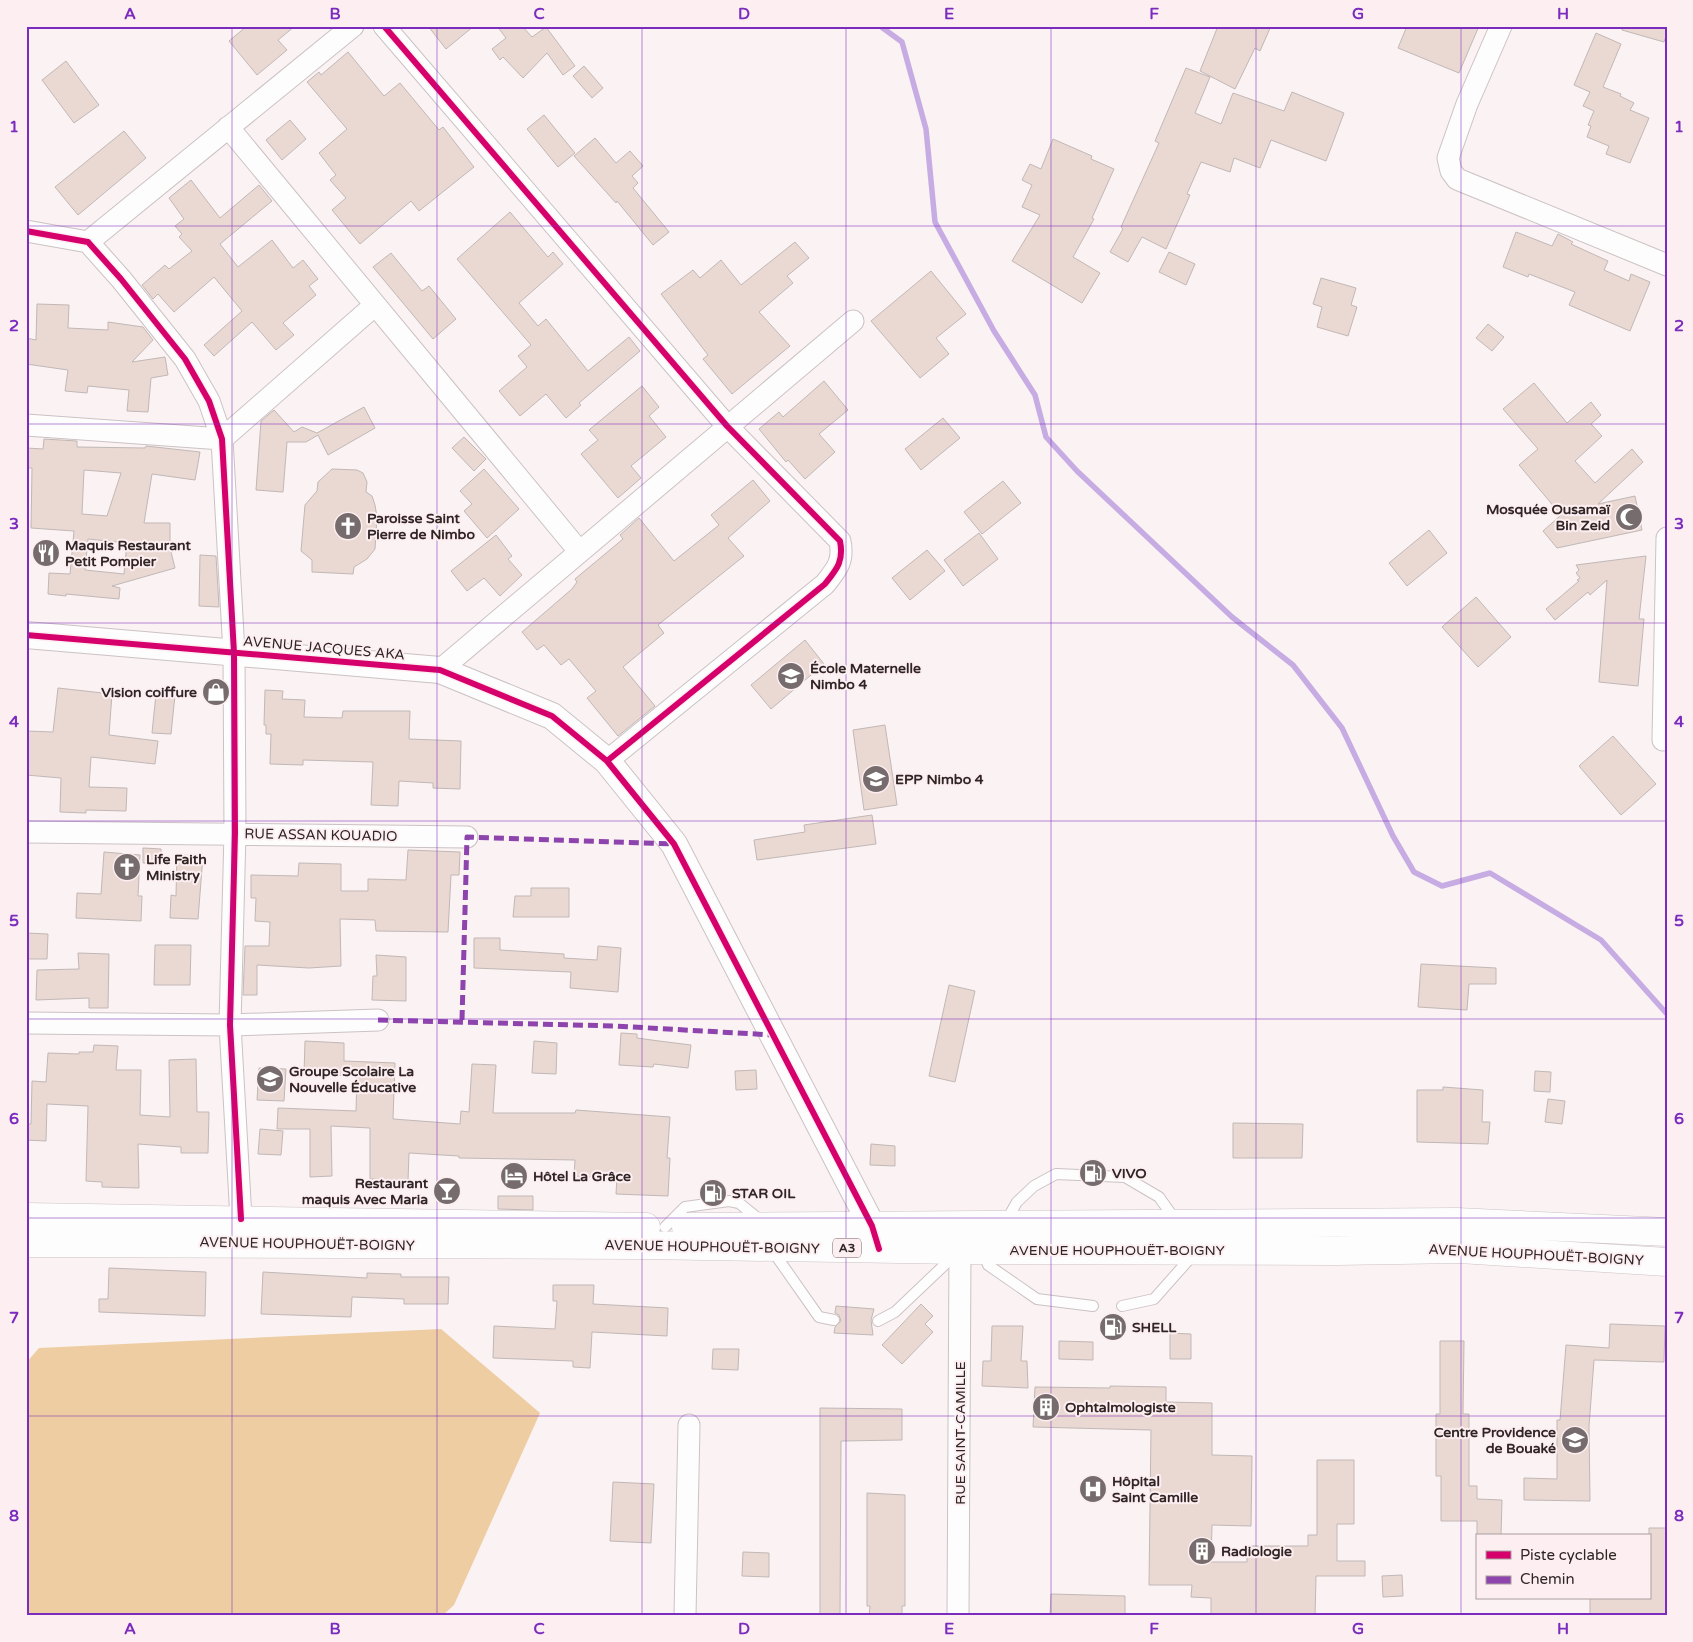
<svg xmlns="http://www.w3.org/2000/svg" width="1693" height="1642" font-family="'Varela Round',sans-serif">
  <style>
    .forest { fill: #edcda1 }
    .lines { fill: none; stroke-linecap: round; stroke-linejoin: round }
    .stream { stroke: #c6ace3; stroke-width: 5.5 }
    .building { fill: #ead8d3; stroke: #c1b8b6; fill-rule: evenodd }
    .service-casing { stroke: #ccc2c4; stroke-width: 12 }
    .minor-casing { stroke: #ccc2c4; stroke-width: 23 }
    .tertiary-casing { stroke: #ccc2c4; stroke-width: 28 }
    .trunk-casing { stroke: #ccc2c4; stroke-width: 29 }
    .service { stroke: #fefdfd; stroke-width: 10 }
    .minor { stroke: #fefdfd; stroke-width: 21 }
    .tertiary { stroke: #fefdfd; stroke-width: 26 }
    .trunk { stroke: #fefdfd; stroke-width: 28 }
    .quiet { stroke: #8e44ad; stroke-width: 5; stroke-dasharray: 10 5; stroke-linecap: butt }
    .cycleway-casing { stroke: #fdeff1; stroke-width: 9 }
    .cycleway { stroke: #d6006c; stroke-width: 6 }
    .grid { fill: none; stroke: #7b2cbf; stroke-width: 1; stroke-opacity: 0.55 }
    .labels { text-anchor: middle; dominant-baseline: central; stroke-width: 4; stroke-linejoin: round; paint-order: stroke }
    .shield { fill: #fdeff1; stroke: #6e6162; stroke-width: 1 }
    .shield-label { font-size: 12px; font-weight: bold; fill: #302425 }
    .poi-label { font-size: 14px; font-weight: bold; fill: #302425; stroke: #fdeff1; text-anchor: start }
    .street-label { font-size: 14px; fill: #302425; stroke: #fdeff1 }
    .neatline { fill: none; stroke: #7b2cbf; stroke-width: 2 }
    .grid-label { font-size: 16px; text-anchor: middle; font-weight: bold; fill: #7b2cbf }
  </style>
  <rect width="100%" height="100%" fill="#faf2f3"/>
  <path class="forest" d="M441 1329 540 1413 454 1605 442 1616H26V1363L39 1348Z"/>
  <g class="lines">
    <path class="stream" d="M880 26 902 42 926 129 935 222 994 331 1035 395 1046 437 1077 471 1232 617 1293 665 1342 728 1393 836 1414 872 1442 886 1490 873 1601 940 1667 1014"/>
  </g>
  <path class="building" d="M247 26H295L278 40 287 50 257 75 229 41Z
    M428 26H474L446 49Z
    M497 26H522L532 37 546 27 575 66 563 75 547 53 523 78 503 57 500 60 492 49 506 38Z
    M1218 26H1271L1260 51 1255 48 1235 89 1200 71Z
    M1407 26H1479L1459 73 1398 48Z
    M1622 26H1667V33L1664 42 1622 30Z
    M1596 33 1621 44 1603 87 1621 94 1620 96 1634 103 1630 110 1649 118 1630 163 1606 154 1609 146 1587 137 1591 126 1588 125 1594 111 1583 106 1590 92 1574 85Z
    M348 52 384 96 400 83 439 130 443 127 474 167 419 211 411 201 360 244 332 210 346 198 330 180 336 175 319 153 347 129 307 82 319 72 321 75Z
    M66 61 99 105 74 123 42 80Z
    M584 66 603 88 592 98 573 76Z
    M1186 68 1210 77 1195 113 1221 124 1233 93 1284 111 1292 92 1344 113 1326 161 1271 140 1260 168 1234 158 1230 172 1201 162 1187 194 1190 195 1166 249 1142 237 1128 262 1110 252 1123 229 1121 227 1159 143 1155 141Z
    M544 115 575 153 558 167 527 129Z
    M290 120 306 139 282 160 266 140Z
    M124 131 146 158 78 215 55 187Z
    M595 138 616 163 630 151 643 166 632 176 638 183 633 188 669 232 653 245 617 201 616 203 574 156Z
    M1053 139 1092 156 1091 159 1114 169 1092 218 1094 219 1073 257 1100 273 1082 303 1012 261 1040 215 1022 207 1032 185 1022 180 1030 164 1041 169Z
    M191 180 220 218 259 185 272 201 220 244 238 267 272 240 293 268 303 260 318 279 309 286 316 295 283 323 294 335 276 350 252 322 214 356 204 345 242 311 214 277 174 312 158 294 153 299 142 285 165 265 169 269 192 251 179 237 182 234 175 226 184 219 169 198Z
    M510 212 548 257 553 252 563 264 519 303 538 326 546 319 588 371 629 337 640 351 579 403 581 405 566 418 546 394 520 416 499 391 527 367 518 356 531 345 457 259Z
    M1516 232 1552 246 1558 234 1573 242 1571 244 1608 261 1604 270 1629 281 1631 274 1650 282 1630 331 1569 305 1575 292 1529 274 1528 277 1503 267Z
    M795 242 809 258 787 276 793 283 759 312 790 346 732 394 703 359 708 355 661 294 693 270 700 278 721 260 741 285Z
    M1169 252 1195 264 1186 285 1159 272Z
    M391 253 422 291 429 286 456 319 433 339 373 267Z
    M931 271 966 314 936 338 949 354 920 378 871 321Z
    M1321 278 1356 288 1351 305 1357 307 1348 336 1317 327 1322 307 1313 304Z
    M37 304 69 305 68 328 108 330V322L143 327 153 340 132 362 165 357 168 375 151 378 148 412 127 411 129 390 88 386 87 393 65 391 68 370 26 364V338L36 340Z
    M1488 324 1504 337 1492 351 1476 338Z
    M824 381 848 410 819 434 835 452 805 479 788 460 786 462 759 429 779 412 783 417Z
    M1534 383 1567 423 1591 402 1601 415 1591 424 1602 436 1575 461 1595 483 1632 449 1643 462 1598 504 1635 496 1642 530 1557 548 1543 531 1561 515 1519 465 1538 449 1503 409Z
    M642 386 659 407 649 416 666 437 631 466 641 478 618 498 581 454 598 440 589 430Z
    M364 407 375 428 328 455 318 435 306 442H287L283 492 256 490 261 421 274 410 294 432 302 427 317 433Z
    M943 418 960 438 921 470 905 449Z
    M464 437 486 459 474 471 452 448Z
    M44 439 77 441V447L145 448 146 446 200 452 195 480 152 474 144 523H170V548L175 568 112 586 120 588 119 599 66 594V596L48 594 49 573 70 574 74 531 31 528 32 468H26V448L43 449ZM84 470 121 473 107 516 82 514ZM88 539 127 543 124 574 85 570Z
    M332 469 357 470 363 473 367 482 366 492 372 496 375 505 377 517 375 549 367 559 354 567 353 574 312 572V560L301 551 305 505 317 491 318 482Z
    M484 469 519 509 487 538 464 511 472 504 460 491Z
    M753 480 770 501 728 538 744 556 658 625 664 633 623 667 655 706 618 736 587 698 596 691 569 659 561 665 544 645 537 650 522 632 572 589 577 582 575 579 623 539 620 535 639 518 674 561 719 525 711 515Z
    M1003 481 1021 503 982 534 964 512Z
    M1429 530 1447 553 1407 586 1389 563Z
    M979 533 998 559 963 586 944 560Z
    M496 535 512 556 508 559 522 575 500 596 484 578 467 591 451 571Z
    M927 550 945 571 910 600 892 578Z
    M200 555 216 556 219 607 199 606Z
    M1646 556 1639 619H1644L1638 686 1599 682 1607 580 1590 595 1588 592 1555 620 1546 609 1579 581 1577 580 1580 578 1576 573 1579 570 1576 565Z
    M1476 597 1511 637 1478 667 1442 627Z
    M805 640 824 664 771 709 751 685Z
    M58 688 112 694 109 735 158 741 155 764 91 757 89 787 127 788 126 811 86 810V813L60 812 61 778 26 775V731L53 732Z
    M265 690 283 691 282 699 305 700 304 717 342 718 343 711H410L409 739 461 741 460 789 433 788V783L399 781 398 806 371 805 373 762 303 760V765L270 764 271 734H266V725H264Z
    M156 694 175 695 171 734 152 733Z
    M885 725 897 805 864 810 853 730Z
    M1613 736 1656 784 1621 815 1579 766Z
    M872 815 876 844 757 860 754 840 805 832 804 825Z
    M143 848 161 849V864L143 863Z
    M408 850 460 852 459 875H451L448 932 376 931 375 920 340 919 341 966 309 968 257 965V995H243L245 946H269L270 922 255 921 256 898H251V875L298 876 299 863 341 864V891H368V879L406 880Z
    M104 852 140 855 138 896H142L141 921 76 918 77 893 101 894Z
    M177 855 203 856 198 919 170 918 171 895 176 896Z
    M531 888H569V917H513L515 896H531Z
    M26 933 48 934 47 959H26Z
    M474 938H500V950L564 954V958L597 960 598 946 621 948 618 992 570 988 571 972 474 968Z
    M155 945H191L190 985H154Z
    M78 953 109 954 108 1008H89V998L36 1000 37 970 79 969Z
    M376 955 406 957V1001L372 1000 373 976H377Z
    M1421 964 1496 968V984H1469L1467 1010 1418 1007Z
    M949 985 975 991 955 1082 929 1076Z
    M621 1033 637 1034V1038L659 1041 691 1045 688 1068 654 1064 653 1067 619 1065Z
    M305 1041 344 1043V1061L395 1063 393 1119 460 1124 461 1111 469 1112 472 1064 496 1065 493 1113H575L576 1110 670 1117 667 1158H670L668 1196 616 1194 617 1178 574 1176 575 1160 459 1158V1156L409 1153 408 1181 370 1179V1128L331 1126 332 1176 310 1177V1129H277L278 1108 356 1111 357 1076 304 1074Z
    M534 1041 557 1043 556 1074 532 1073Z
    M94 1045 118 1046 116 1070H141L140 1115 170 1117 169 1060 196 1059 197 1112H209L208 1153H181V1147L138 1144 139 1188 102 1187V1182L86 1181 88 1106 47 1104 46 1141 26 1140 27 1124H31L32 1081 46 1082 48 1053 79 1054V1052H93Z
    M259 1068 286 1069 284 1101 257 1100Z
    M756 1070 757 1089 736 1090 735 1071Z
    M1535 1071 1551 1072 1550 1092 1534 1091Z
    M1443 1087 1483 1090 1482 1122H1490L1488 1144 1417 1142V1090H1443Z
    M1548 1099 1565 1101 1562 1124 1545 1122Z
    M1233 1123 1303 1124 1302 1158H1233Z
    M260 1129 283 1131 281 1155 258 1154Z
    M871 1144 895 1146V1166L870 1165Z
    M498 1196H533V1210L498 1209Z
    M109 1268 206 1272 205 1316 99 1312V1299H108Z
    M263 1272 367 1278V1273L401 1274V1277H449L448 1304H404V1299L352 1297 351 1317 261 1314Z
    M553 1285H594L593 1304 668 1308 667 1336 592 1332 590 1368 573 1367V1361L493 1358 494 1326 555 1329 557 1301H553Z
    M921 1304 933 1316 925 1324 933 1332 902 1364 882 1345Z
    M836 1306 874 1309 871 1320 873 1335 834 1333 835 1327 841 1321 839 1315 835 1313Z
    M1610 1324 1665 1326 1664 1362 1594 1360 1589 1426 1590 1501 1524 1500V1478L1557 1479V1420H1560L1566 1345 1609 1348Z
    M992 1326H1023L1021 1361H1027L1028 1388 982 1386 983 1361H991Z
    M1170 1333 1191 1334V1359H1170Z
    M1059 1341 1093 1342V1360L1059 1359Z
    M1440 1341H1464L1463 1414H1469V1486H1477V1499L1502 1500 1501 1536H1477V1521H1441V1476H1436V1414H1440Z
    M713 1349H739L738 1370 712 1369Z
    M1110 1386 1166 1387V1402L1212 1403V1455L1252 1456 1251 1526 1212 1525 1211 1562H1247V1546H1308V1535H1317V1460H1354V1524H1337V1561H1365V1576H1316L1315 1616H1211V1598L1191 1597 1192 1585H1149L1151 1430 1033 1427 1035 1387 1110 1388Z
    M820 1408 902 1409V1440L841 1441 840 1616H820Z
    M613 1482 654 1484 651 1543 610 1541Z
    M867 1493 905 1495V1606H902V1616H869L870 1606H867Z
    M1649 1528H1667V1616H1590V1598H1649Z
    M743 1552 769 1553V1577L742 1576Z
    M1402 1575 1403 1596 1383 1597 1382 1576Z
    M1051 1594 1125 1596V1616H1050Z"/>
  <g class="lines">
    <g class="service-casing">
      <path id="service" d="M1005 1223 1017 1202 1034 1186 1056 1174 1125 1177 1159 1197 1176 1221
        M665 1227 685 1207 729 1201 739 1203 760 1220
        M772 1250 819 1317 834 1320
        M984 1253 988 1265 1037 1299 1093 1306
        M1122 1306 1154 1299 1193 1255
        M878 1321 895 1312 956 1254"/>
    </g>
    <g class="minor-casing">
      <path id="minor" d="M384 26 727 426 840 541C844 561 837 569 825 584L607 761
        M1501 26 1467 104 1448 158 1451 171 1457 179 1667 265
        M228 127 579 551
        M26 231 88 242 121 279 185 359 209 401 222 439 234 653 235 833 230 1025 241 1219
        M88 242 353 26
        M26 425 222 439 375 305
        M440 670 853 321
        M1663 740 1667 538
        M26 832 467 837
        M26 1023 230 1025 378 1020
        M685 1616 689 1425
        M958 1616 960 1250"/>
    </g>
    <g class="tertiary-casing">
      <path id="tertiary" d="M26 635 440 670 552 716 607 761 674 844 872 1226 878 1246"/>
    </g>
    <g class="trunk-casing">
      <path id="trunk" d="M26 1217 646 1227
        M686 1227 1457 1222 1667 1232
        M26 1243 644 1245 960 1250 1337 1251 1460 1249 1667 1262"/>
    </g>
    <use href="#service" class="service"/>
    <use href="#minor" class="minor"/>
    <use href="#tertiary" class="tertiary"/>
    <use href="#trunk" class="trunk"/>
    <path class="quiet" d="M378 1020 615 1026 773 1035
      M462 1020 467 837 674 844"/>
    <g class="cycleway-casing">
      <path id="cycleway" d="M384 26 727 426 840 541C844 561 837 569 825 584L607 761
        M26 231 88 242 121 279 185 359 209 401 222 439 234 653 235 833 230 1025 241 1219
        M26 635 440 670 552 716 607 761 674 844 872 1226 879 1249"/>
    </g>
    <use href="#cycleway" class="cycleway"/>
  </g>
  <path class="grid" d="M232 26V1616M437 26V1616M642 26V1616M846 26V1616M1051 26V1616M1256 26V1616M1461 26V1616M26 226H1667M26 424H1667M26 623H1667M26 821H1667M26 1019H1667M26 1218H1667M26 1416H1667"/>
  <defs>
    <g id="mosque-disc" transform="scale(1.4375)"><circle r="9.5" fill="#776c6d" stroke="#fdeff1"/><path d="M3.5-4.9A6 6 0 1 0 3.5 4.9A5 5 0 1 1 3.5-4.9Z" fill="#fff"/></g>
    <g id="church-disc" transform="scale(1.4375)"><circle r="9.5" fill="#776c6d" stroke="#fdeff1"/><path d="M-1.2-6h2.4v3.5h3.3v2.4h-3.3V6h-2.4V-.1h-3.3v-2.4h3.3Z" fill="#fff"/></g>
    <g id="restaurant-disc" transform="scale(1.4375)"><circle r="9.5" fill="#776c6d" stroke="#fdeff1"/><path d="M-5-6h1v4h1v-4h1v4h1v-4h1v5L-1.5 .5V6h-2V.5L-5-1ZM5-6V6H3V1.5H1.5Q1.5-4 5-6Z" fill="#fff"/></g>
    <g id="school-disc" transform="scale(1.4375)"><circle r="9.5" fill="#776c6d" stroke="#fdeff1"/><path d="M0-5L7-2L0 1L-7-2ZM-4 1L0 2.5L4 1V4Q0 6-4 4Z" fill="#fff"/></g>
    <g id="shop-disc" transform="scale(1.4375)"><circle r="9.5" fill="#776c6d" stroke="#fdeff1"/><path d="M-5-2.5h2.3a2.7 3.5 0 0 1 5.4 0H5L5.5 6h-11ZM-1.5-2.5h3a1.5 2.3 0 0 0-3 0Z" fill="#fff"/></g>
    <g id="fuel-disc" transform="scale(1.4375)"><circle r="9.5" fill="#776c6d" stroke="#fdeff1"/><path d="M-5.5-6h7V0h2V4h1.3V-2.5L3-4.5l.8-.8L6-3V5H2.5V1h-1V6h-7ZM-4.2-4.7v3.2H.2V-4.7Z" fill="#fff"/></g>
    <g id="hotel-disc" transform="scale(1.4375)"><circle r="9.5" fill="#776c6d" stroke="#fdeff1"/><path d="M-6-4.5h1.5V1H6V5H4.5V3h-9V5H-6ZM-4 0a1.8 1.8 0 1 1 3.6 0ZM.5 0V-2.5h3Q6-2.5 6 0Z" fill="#fff"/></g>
    <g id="bar-disc" transform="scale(1.4375)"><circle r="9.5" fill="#776c6d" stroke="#fdeff1"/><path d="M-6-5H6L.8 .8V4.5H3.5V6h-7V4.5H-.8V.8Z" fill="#fff"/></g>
    <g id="building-disc" transform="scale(1.4375)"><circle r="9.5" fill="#776c6d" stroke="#fdeff1"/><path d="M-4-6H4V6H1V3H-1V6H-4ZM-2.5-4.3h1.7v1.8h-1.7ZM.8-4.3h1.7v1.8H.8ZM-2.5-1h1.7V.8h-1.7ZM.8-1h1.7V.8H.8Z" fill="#fff"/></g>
    <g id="university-disc" transform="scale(1.4375)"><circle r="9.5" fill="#776c6d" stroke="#fdeff1"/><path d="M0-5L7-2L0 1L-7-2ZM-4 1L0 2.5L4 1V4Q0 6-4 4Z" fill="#fff"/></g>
    <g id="hospital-disc" transform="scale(1.4375)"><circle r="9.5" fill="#776c6d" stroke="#fdeff1"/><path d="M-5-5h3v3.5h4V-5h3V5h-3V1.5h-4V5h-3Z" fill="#fff"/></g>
  </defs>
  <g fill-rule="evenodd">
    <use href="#mosque-disc" x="1629" y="517"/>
    <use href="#church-disc" x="348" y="526"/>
    <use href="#restaurant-disc" x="46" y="553"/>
    <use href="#school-disc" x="791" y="676"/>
    <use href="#shop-disc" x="216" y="692"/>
    <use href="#school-disc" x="876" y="779"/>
    <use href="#church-disc" x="127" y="867"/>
    <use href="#school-disc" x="270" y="1079"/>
    <use href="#fuel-disc" x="1093" y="1173"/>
    <use href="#hotel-disc" x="514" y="1176"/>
    <use href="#bar-disc" x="447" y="1191"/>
    <use href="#fuel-disc" x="713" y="1193"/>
    <use href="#fuel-disc" x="1113" y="1327"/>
    <use href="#building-disc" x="1046" y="1407"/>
    <use href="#university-disc" x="1575" y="1440"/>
    <use href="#hospital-disc" x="1093" y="1489"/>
    <use href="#building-disc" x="1202" y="1551"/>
  </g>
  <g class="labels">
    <rect class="shield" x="833" y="1238.5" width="28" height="19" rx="4"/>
    <g class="shield-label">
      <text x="847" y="1248">A3</text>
    </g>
    <g class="poi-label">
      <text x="1610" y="509" text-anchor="end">Mosquée Ousamaï<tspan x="1610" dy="16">Bin Zeid</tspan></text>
      <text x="367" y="518">Paroisse Saint<tspan x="367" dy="16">Pierre de Nimbo</tspan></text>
      <text x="65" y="545">Maquis Restaurant<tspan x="65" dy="16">Petit Pompier</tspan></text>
      <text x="810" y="668">École Maternelle<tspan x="810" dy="16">Nimbo 4</tspan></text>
      <text x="197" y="692" text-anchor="end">Vision coiffure</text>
      <text x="895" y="779">EPP Nimbo 4</text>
      <text x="146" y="859">Life Faith<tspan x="146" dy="16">Ministry</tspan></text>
      <text x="289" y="1071">Groupe Scolaire La<tspan x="289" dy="16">Nouvelle Éducative</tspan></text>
      <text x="1112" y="1173">VIVO</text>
      <text x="533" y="1176">Hôtel La Grâce</text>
      <text x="428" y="1183" text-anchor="end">Restaurant<tspan x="428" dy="16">maquis Avec Maria</tspan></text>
      <text x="732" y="1193">STAR OIL</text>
      <text x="1132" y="1327">SHELL</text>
      <text x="1065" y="1407">Ophtalmologiste</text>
      <text x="1556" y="1432" text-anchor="end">Centre Providence<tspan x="1556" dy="16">de Bouaké</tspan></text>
      <text x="1112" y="1481">Hôpital<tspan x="1112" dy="16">Saint Camille</tspan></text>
      <text x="1221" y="1551">Radiologie</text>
    </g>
    <g class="street-label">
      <text transform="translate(324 648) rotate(5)">AVENUE JACQUES AKA</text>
      <text transform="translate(321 835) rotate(1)">RUE ASSAN KOUADIO</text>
      <text transform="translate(307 1244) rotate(1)">AVENUE HOUPHOUËT-BOIGNY</text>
      <text transform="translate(712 1247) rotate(1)">AVENUE HOUPHOUËT-BOIGNY</text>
      <text x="1117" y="1250">AVENUE HOUPHOUËT-BOIGNY</text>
      <text transform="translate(1536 1255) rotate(3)">AVENUE HOUPHOUËT-BOIGNY</text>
      <text transform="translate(960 1433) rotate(-90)">RUE SAINT-CAMILLE</text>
    </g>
  </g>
  <rect width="1693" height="1642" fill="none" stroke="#fdeff1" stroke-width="55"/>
  <rect x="1476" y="1534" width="175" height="65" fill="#fdeff1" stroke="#ab9e9f"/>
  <rect x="1486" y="1551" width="25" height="8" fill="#d6006c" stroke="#ab9e9f"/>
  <text x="1520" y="1560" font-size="15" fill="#302425">Piste cyclable</text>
  <rect x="1486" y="1576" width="25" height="8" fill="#8e44ad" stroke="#ab9e9f"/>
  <text x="1520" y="1584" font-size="15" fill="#302425">Chemin</text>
  <rect x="28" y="28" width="1638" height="1586" class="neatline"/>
  <g class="grid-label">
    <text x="130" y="19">A</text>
    <text x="335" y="19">B</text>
    <text x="539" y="19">C</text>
    <text x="744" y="19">D</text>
    <text x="949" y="19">E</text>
    <text x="1154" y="19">F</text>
    <text x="1358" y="19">G</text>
    <text x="1563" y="19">H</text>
    <text x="14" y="132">1</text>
    <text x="1679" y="132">1</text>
    <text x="14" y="331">2</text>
    <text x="1679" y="331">2</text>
    <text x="14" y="529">3</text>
    <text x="1679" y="529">3</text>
    <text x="14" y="727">4</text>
    <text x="1679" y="727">4</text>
    <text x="14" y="926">5</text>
    <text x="1679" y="926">5</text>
    <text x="14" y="1124">6</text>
    <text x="1679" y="1124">6</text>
    <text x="14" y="1323">7</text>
    <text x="1679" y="1323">7</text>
    <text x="14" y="1521">8</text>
    <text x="1679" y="1521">8</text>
    <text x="130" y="1634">A</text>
    <text x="335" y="1634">B</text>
    <text x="539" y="1634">C</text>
    <text x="744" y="1634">D</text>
    <text x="949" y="1634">E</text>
    <text x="1154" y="1634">F</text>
    <text x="1358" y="1634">G</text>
    <text x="1563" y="1634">H</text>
  </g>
</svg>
